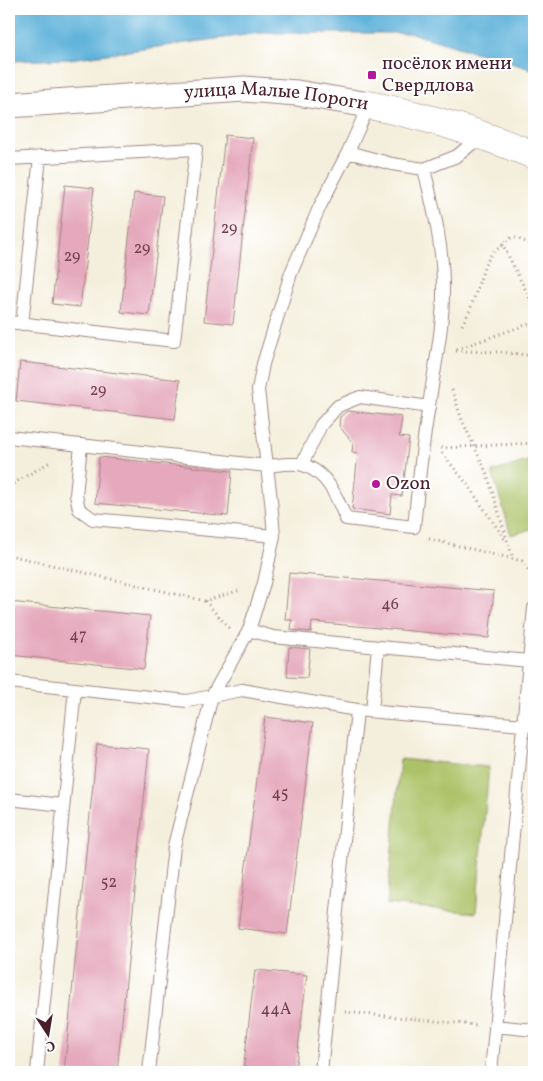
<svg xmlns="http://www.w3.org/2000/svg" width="543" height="1081" font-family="Vollkorn,serif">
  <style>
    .green { fill: #acc267; stroke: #7b7049 }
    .water { fill: #5eb2da; stroke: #546882 }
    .building { fill: #e5a8bc }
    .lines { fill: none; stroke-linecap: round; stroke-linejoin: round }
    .lane-casing { stroke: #9f8784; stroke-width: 14 }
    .street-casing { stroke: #9f8784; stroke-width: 27 }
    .secondary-casing { stroke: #9f8784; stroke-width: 29 }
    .path { stroke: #9f8784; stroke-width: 3; stroke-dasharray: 1 4; stroke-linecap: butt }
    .lane { stroke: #fff; stroke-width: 12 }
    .street { stroke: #fff; stroke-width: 25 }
    .secondary { stroke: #fff; stroke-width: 28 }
    .poi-dot { fill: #b5179e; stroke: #fff; stroke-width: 2 }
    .labels { text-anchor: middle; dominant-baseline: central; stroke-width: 4; stroke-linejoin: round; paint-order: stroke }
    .number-label { font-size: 16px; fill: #71414f }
    .poi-label { font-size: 19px; fill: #4a1f2b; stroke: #fff; text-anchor: start }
    .street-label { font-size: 19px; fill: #4a1f2b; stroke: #fff }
  </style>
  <rect width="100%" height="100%" fill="#fff"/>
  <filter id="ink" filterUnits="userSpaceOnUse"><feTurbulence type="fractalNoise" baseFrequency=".02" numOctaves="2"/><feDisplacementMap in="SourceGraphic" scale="10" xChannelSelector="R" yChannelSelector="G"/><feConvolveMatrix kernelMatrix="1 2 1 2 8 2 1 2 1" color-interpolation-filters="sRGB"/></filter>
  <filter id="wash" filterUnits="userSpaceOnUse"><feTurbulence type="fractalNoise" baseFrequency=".0096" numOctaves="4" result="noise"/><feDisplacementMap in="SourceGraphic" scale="20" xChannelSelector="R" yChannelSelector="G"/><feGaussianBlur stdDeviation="1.12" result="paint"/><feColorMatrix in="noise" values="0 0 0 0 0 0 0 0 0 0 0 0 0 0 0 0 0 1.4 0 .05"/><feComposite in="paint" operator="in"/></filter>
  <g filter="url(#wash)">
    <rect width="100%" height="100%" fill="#f4efdc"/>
    <path class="green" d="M534 459V528L511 535 492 472Z
      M400 759 489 767 476 913 387 904Z"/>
    <path class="water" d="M9 9H534V70L411 33H260L70 59 9 61Z"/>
    <g id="blocks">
      <path class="building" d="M225 135 253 138 233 324 204 321Z
        M65 185 94 188 80 307 52 304Z
        M134 193 163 196 149 315 121 312Z
        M20 362 180 380 175 419 16 401Z
        M347 411 402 417 399 437 409 438 402 496 392 495 390 514 352 509 358 453 352 452 353 443 339 426 340 417Z
        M99 457 232 471 228 516 95 503Z
        M289 573 494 591 489 638 312 622 311 632 291 630 292 620H285Z
        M9 602 150 616 144 669 9 655Z
        M289 647 310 649 307 678 287 677Z
        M265 717 313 723 287 934 238 928Z
        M97 744 149 749 117 1072H64Z
        M255 970 307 975 295 1072H243Z"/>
    </g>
  </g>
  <g filter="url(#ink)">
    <use href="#blocks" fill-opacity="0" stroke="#9f8784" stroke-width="1"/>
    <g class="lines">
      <g class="lane-casing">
        <path id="lane" d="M348 152 392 164 424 169 457 156 481 136
          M9 159 196 149 174 341 9 322
          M22 324 40 157
          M9 437 267 466C278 465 293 462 303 465 327 472 337 497 346 519L414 527C418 487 422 446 429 406 434 369 443 331 443 293 444 252 434 209 424 169
          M81 445 76 495 79 509 93 519 274 536
          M302 464 321 425 338 406 360 397 429 407
          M249 630 273 637 529 661
          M9 682 187 701 242 690 357 710 534 726
          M372 711 378 647
          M9 799 63 805
          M495 1026 534 1030
          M37 1072 75 689
          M149 1072 174 846 212 696 249 630 264 583 274 536 271 500 258 390 263 364 291 273 320 206 348 152 369 105
          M321 1072 357 710
          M491 1072 534 608"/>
      </g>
      <g class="street-casing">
        <g id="street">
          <path id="s1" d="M9 105 244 89 297 93 369 105"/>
        </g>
      </g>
      <g class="secondary-casing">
        <path id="secondary" d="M369 105C426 116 480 133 534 155"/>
      </g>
      <path class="path" d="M503 245 507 240 513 237 534 245
        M462 325 470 310 485 265 493 252 503 245 534 307
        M457 349 534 322
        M456 351 500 352 534 356
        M452 390 462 420 487 474 513 559
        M441 448 534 443
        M442 453 467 484 506 541
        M9 486 52 461
        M429 539 522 561 534 578
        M9 555 205 601 241 590
        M205 601 229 628
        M345 1012 476 1025"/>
      <use href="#lane" class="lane"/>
      <use href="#street" class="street"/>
      <use href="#secondary" class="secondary"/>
    </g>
  </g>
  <g class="poi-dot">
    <rect x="367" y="70" width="10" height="10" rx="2.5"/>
    <circle cx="376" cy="484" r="5"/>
  </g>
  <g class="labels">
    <g class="number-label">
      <text x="229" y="229">29</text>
      <text x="142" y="249">29</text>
      <text x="72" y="257">29</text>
      <text x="98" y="391">29</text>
      <text x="390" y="605">46</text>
      <text x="78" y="636">47</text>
      <text x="280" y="794">45</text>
      <text x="109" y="883">52</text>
      <text x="276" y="1010">44А</text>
    </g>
    <g class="poi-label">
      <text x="382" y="64">посёлок имени<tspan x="382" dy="22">Свердлова</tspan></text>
      <text x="386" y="484">Ozon</text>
    </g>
    <g class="street-label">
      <text stroke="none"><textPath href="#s1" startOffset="268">улица Малые Пороги</textPath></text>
    </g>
  </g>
  <rect width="543" height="1081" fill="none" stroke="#fff" stroke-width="30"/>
  <g transform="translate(48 1034) rotate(168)" stroke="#ffffff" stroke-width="4" paint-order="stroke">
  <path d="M0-4L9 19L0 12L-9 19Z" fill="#4a1f2b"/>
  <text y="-8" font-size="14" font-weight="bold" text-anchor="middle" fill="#4a1f2b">С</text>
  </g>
</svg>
